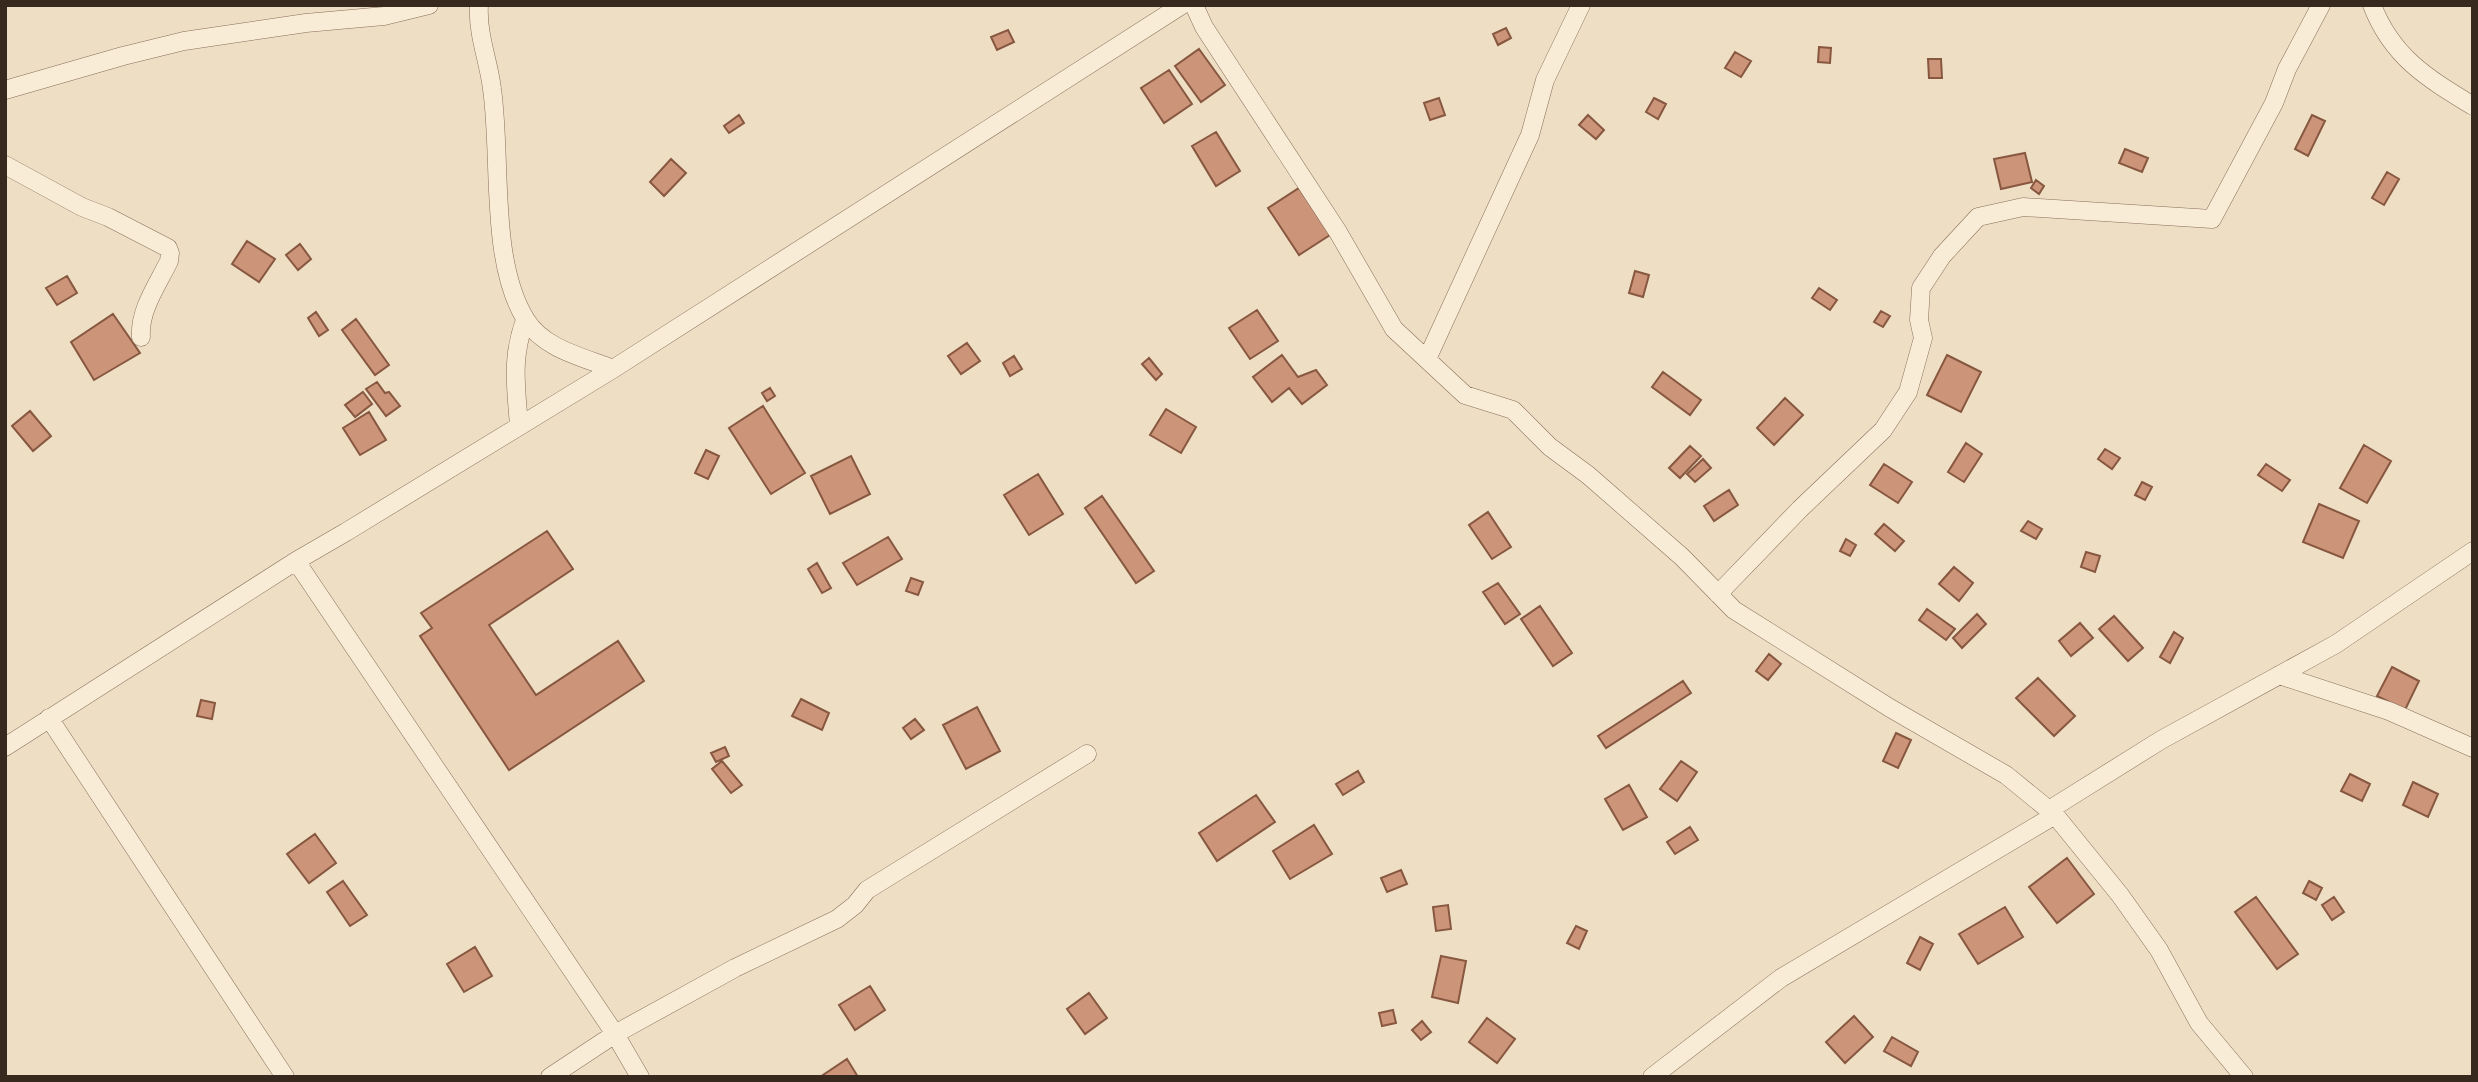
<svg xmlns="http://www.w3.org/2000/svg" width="2478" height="1082" font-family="'Noto Serif',serif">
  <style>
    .building { fill: #cc957a; stroke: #875740; stroke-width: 2 }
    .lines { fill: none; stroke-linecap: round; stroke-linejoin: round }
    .street-casing { stroke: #886f5a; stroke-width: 19 }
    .street { stroke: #f8ecd7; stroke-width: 18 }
  </style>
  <rect width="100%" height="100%" fill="#eedec4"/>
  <path class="building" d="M1506 28 1511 38 1498 45 1493 34Z
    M1008 30 1014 42 997 50 991 37Z
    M1819 47 1831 48 1830 63 1818 62Z
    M1199 49 1225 85 1201 102 1175 66Z
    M1735 52 1751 61 1741 77 1725 68Z
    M1928 59H1941L1942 78H1929Z
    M1169 70 1192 104 1164 123 1141 88Z
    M1439 98 1445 115 1430 120 1424 103Z
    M1654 98 1666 104 1658 119 1646 112Z
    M739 115 744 123 729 133 724 126Z
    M1588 115 1604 130 1596 139 1579 125Z
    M2312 115 2325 121 2308 156 2295 149Z
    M1216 132 1240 171 1216 186 1192 146Z
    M2125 149 2148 158 2142 172 2119 163Z
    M2025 153 2032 182 2001 189 1994 159Z
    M671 159 686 173 664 196 650 182Z
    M2387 172 2399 179 2384 205 2372 198Z
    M2036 180 2044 186 2039 194 2031 188Z
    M1299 188 1330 235 1299 255 1268 208Z
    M247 241 275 259 259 282 232 264Z
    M300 244 311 259 298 270 286 255Z
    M1635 271 1649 275 1643 297 1629 293Z
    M67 276 77 293 57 305 46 288Z
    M1819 288 1837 300 1830 310 1812 298Z
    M1257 310 1278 341 1250 359 1229 328Z
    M1881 311 1890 316 1883 327 1874 322Z
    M316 312 328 330 319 336 308 318Z
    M113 314 140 353 94 380 71 342Z
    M356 319 389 365 375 375 342 330Z
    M967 343 980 361 961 374 948 356Z
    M1282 355 1298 377 1316 370 1327 385 1302 404 1289 388 1272 402 1253 377Z
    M1947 355 1981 372 1961 412 1927 395Z
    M1014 356 1022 369 1010 376 1003 363Z
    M1149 358 1162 374 1156 380 1142 364Z
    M1663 372 1701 400 1690 415 1652 387Z
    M377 382 385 393 389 392 400 406 386 416 366 389Z
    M770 388 775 396 767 401 762 393Z
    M363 392 372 404 355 417 345 405Z
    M1785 398 1803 415 1774 445 1757 428Z
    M763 406 805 473 771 494 729 428Z
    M1166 409 1196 427 1181 453 1150 435Z
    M30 411 51 436 33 451 12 426Z
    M369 412 386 440 360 455 343 428Z
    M1966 443 1982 454 1964 482 1948 472Z
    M2364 445 2391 461 2367 503 2340 488Z
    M1690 446 1701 456 1680 478 1669 468Z
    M2105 449 2120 458 2112 469 2098 459Z
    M706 450 719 456 708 479 695 473Z
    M851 456 870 494 830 514 811 476Z
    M1703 459 1711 468 1695 482 1687 474Z
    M1884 464 1912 482 1898 503 1870 485Z
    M2266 464 2290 480 2282 491 2258 475Z
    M1038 474 1063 514 1029 535 1004 495Z
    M2142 482 2152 487 2145 500 2135 495Z
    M1729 490 1738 505 1714 521 1704 506Z
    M1102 496 1154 571 1136 583 1085 508Z
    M2319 504 2359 521 2343 558 2303 542Z
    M1488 512 1511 547 1492 559 1469 525Z
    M2028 521 2042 529 2036 539 2021 531Z
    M1884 524 1904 541 1895 551 1875 534Z
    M547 531 573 569 489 625 536 695 618 641 644 681 509 770 420 636 432 628 421 613Z
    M888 537 902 559 857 585 843 563Z
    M1846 539 1856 545 1850 556 1840 551Z
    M2086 552 2100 556 2095 572 2081 567Z
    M817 563 831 588 822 593 808 569Z
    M1954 567 1973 583 1959 601 1939 584Z
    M911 578 923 582 918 595 906 591Z
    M1498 583 1520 614 1505 624 1483 592Z
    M1540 606 1572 653 1553 666 1521 619Z
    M1927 609 1955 629 1946 640 1919 620Z
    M1977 614 1986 624 1962 648 1953 638Z
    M2114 616 2143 648 2128 661 2099 629Z
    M2080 623 2093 638 2071 656 2059 641Z
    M2174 632 2183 638 2170 663 2160 657Z
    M1769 654 1781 664 1768 680 1756 671Z
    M2392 667 2419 681 2405 710 2377 696Z
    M2038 678 2075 716 2054 736 2016 698Z
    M1683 681 1691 693 1606 748 1598 736Z
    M801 699 829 713 822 730 792 716Z
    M201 700 215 703 212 719 197 716Z
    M977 707 1000 751 966 769 943 725Z
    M915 719 924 730 911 739 903 728Z
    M1896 733 1911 740 1898 768 1883 761Z
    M725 747 729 756 716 762 711 753Z
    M722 761 742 785 731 793 712 769Z
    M1681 761 1697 772 1677 801 1660 789Z
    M1358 771 1364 782 1343 795 1336 784Z
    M2350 774 2370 784 2362 801 2341 791Z
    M2413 782 2438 794 2428 817 2403 805Z
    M1629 785 1647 817 1623 830 1605 799Z
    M1256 795 1275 822 1217 861 1199 833Z
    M1314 825 1332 854 1290 879 1273 851Z
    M1690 827 1698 840 1675 854 1667 842Z
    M315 834 336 863 309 883 287 854Z
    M2067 858 2094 894 2057 923 2029 887Z
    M1401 870 1407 884 1387 892 1381 878Z
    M343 881 367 915 350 926 327 892Z
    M2309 881 2322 888 2316 900 2303 893Z
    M2256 897 2298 954 2277 969 2235 912Z
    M2334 897 2344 912 2332 920 2322 905Z
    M1448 905 1451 929 1436 931 1433 907Z
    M2005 907 2023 937 1978 964 1959 934Z
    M1576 926 1587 931 1579 949 1567 943Z
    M1920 937 1933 944 1920 970 1907 963Z
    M475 947 492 976 464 992 447 964Z
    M1441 956 1466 961 1458 1003 1432 997Z
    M870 986 885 1010 855 1030 839 1005Z
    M1089 993 1107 1018 1085 1034 1067 1009Z
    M1393 1010 1396 1023 1382 1026 1379 1013Z
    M1854 1016 1873 1037 1845 1063 1826 1042Z
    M1487 1018 1515 1039 1497 1063 1469 1042Z
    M1422 1021 1431 1032 1421 1040 1412 1030Z
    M1892 1037 1918 1052 1911 1066 1884 1051Z
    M847 1059 858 1077H820Z"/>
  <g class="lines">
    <g class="street-casing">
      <path id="street" d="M479 5C477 34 489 62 492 89 502 159 489 261 526 320 544 349 583 357 613 369
        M1194 5 1204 27 1338 232 1394 329 1465 395 1513 410 1550 447 1588 475 1682 557 1734 610 1890 708 2006 775 2055 815 1781 978 1652 1077
        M2372 5C2392 57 2427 78 2473 106
        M5 90 123 56 184 41 306 23 384 16 429 5
        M5 165 82 207 108 217 168 248 170 253 169 261C158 284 139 310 141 337
        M1427 359 1530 135 1545 80 1581 5
        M519 426C516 385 511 359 525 320
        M296 561 615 1034 640 1077
        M1718 594 1800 509 1883 430 1908 392 1923 338 1919 320 1921 288 1942 256 1978 217 2023 207 2212 219 2274 103 2287 69 2321 5
        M2279 675 2389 711 2473 748
        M49 718 285 1077
        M5 747 296 561 346 532 613 369 1182 5
        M2049 810 2161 740 2336 644 2473 551
        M2055 815 2120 895 2159 950 2199 1023 2244 1077
        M550 1077 615 1034 735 968 837 919 855 905 867 890 1087 754"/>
    </g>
    <use href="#street" class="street"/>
  </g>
  <rect width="2478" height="1082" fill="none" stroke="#38291e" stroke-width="14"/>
</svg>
